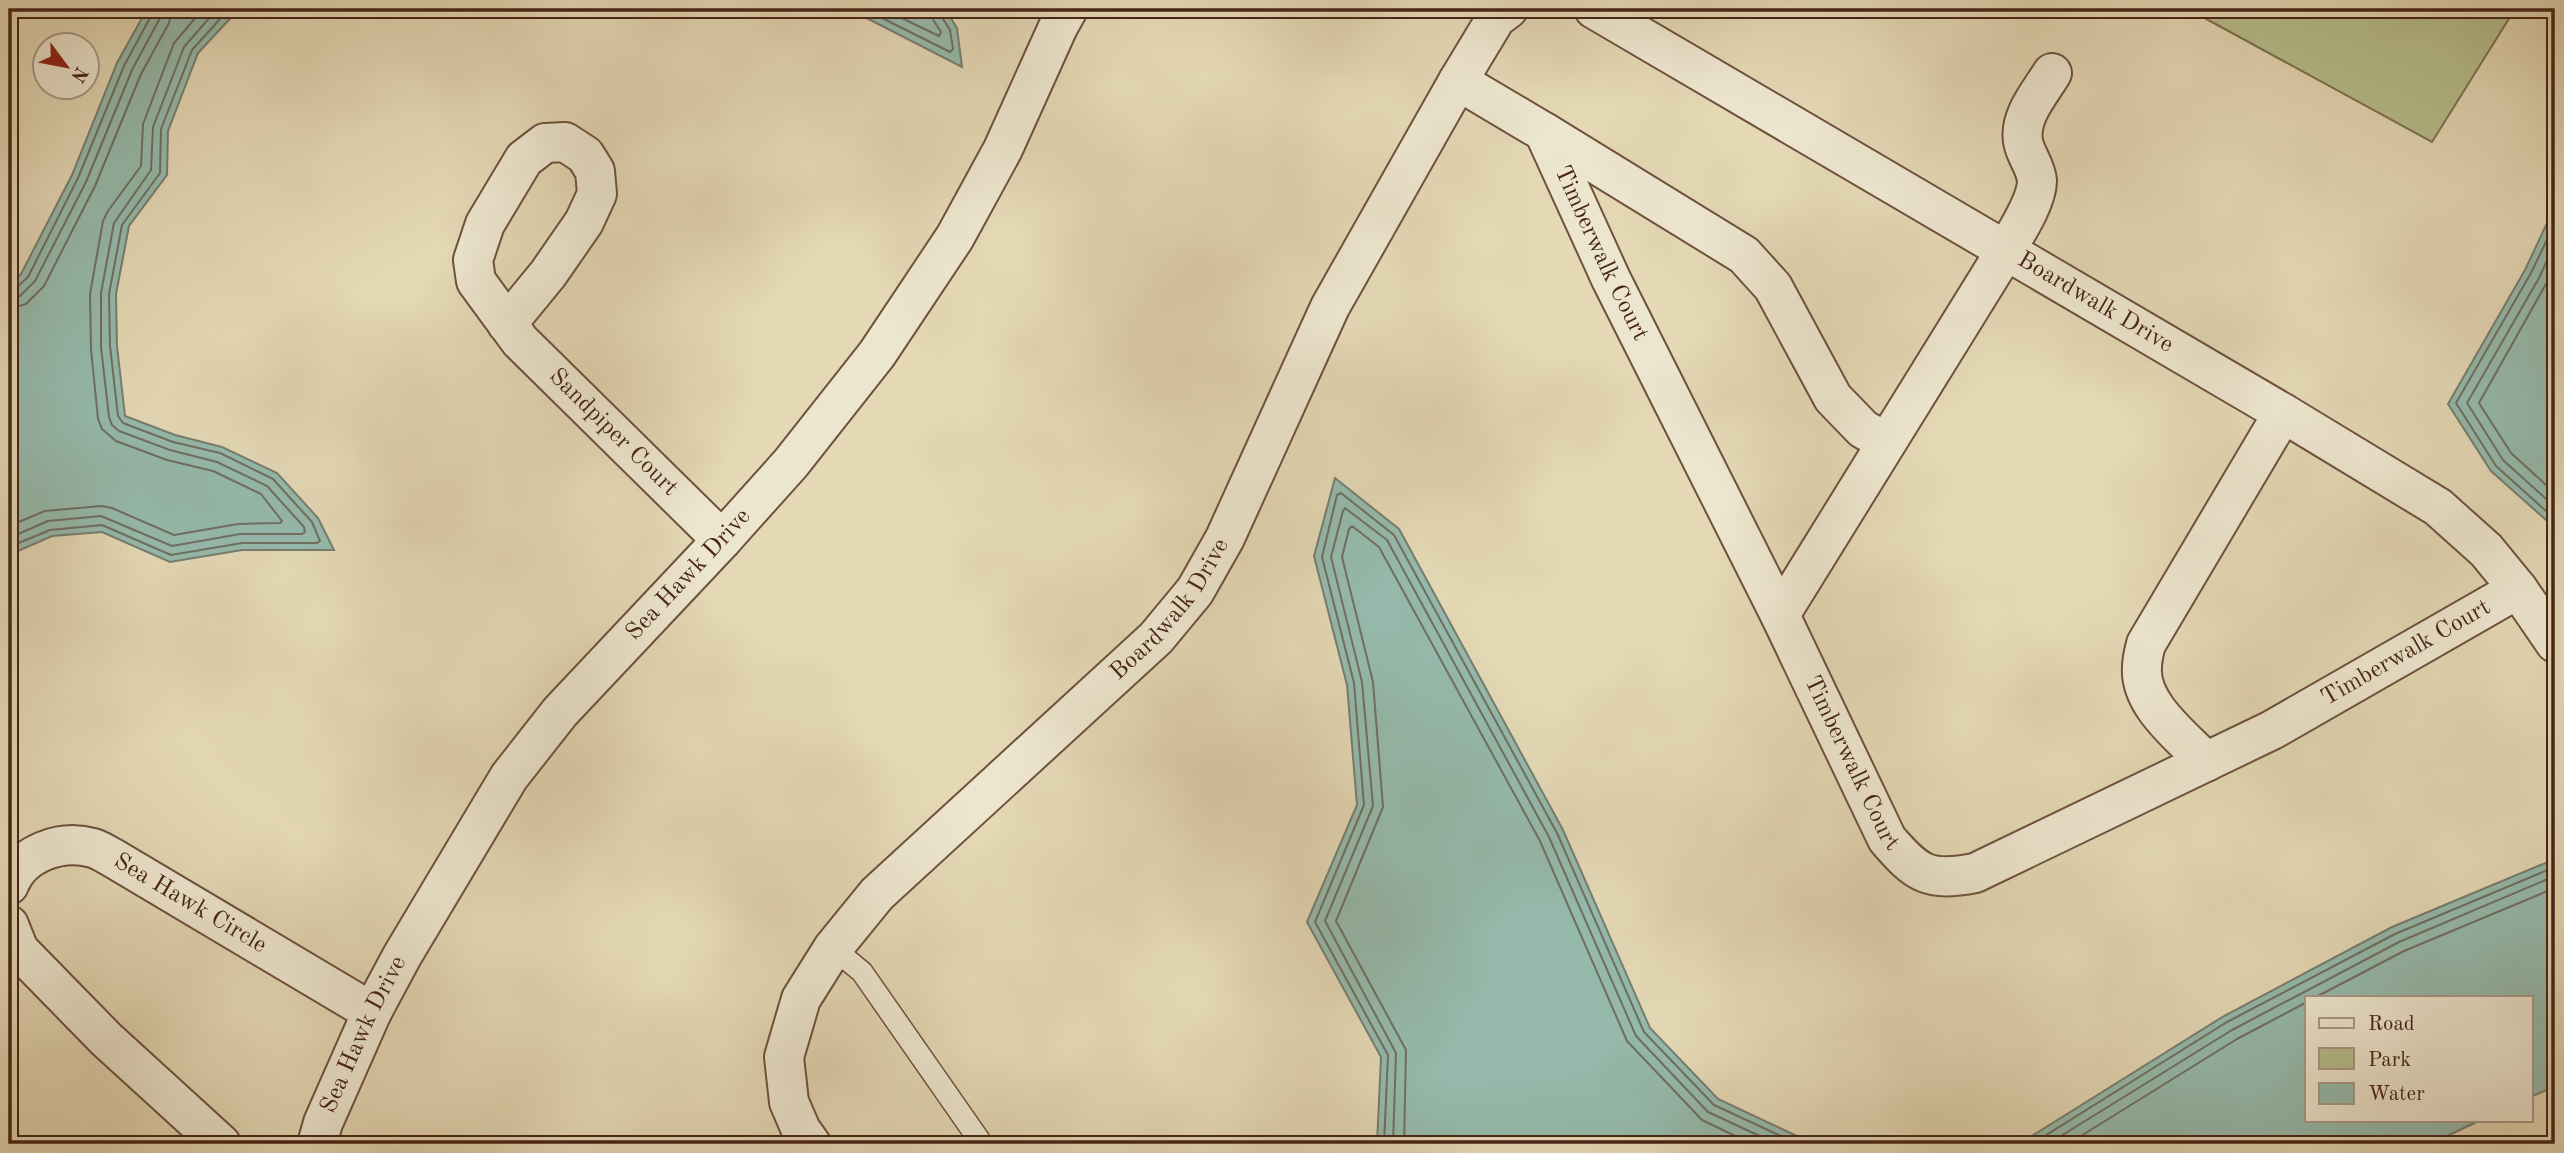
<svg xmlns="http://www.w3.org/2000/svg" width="2564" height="1153" font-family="'Old Standard TT',serif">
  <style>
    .green { fill: #b6be8c; stroke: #7e7152; stroke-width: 2 }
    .water { fill: #95baac; stroke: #767e70; stroke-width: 2 }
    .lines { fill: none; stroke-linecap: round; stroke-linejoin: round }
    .shore { stroke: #6e6f62; stroke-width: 2 }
    .lane-casing { stroke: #6e513e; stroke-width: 24 }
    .street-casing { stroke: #6e513e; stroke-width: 42 }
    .lane { stroke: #ede6cf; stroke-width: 21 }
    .street { stroke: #ede6cf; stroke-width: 38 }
    .labels { text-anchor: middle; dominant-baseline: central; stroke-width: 6; stroke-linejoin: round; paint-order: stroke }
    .street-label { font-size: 24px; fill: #472417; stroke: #ede6cf }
  </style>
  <rect width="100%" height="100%" fill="#e4d8b5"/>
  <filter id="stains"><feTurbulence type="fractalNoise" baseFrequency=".00286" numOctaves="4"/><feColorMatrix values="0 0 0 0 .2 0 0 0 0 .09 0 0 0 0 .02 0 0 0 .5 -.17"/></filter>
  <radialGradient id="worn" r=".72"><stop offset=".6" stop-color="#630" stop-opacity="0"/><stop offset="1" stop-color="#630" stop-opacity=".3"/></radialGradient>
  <path class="green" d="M2188 9H2515L2432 142Z"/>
  <path class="water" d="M147 9H239L198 53 168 131 167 175 129 226 116 294 117 346 125 416 175 435 222 447 277 473 318 518 334 550H242L170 562 102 532 52 536 9 555V285L21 274 72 175 117 63Z
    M849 9H945L957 28 962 67Z
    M2555 206V528L2491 471 2448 404 2525 270Z
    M1335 478 1399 529 1563 830 1650 1028 1718 1099 1814 1144H1377L1381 1057 1307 922 1357 805 1347 685 1314 556Z
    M2555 859V1086L2531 1097V997H2307V1120H2481L2430 1144H2019L2224 1016 2392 927Z"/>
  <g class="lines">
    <path class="shore" d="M864 9 950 52 953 49 950 30 940 14V9
      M883 9 939 36 941 32 932 18 931 9
      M2555 223 2531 273 2456 403 2496 466 2555 519
      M2555 243 2539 278 2467 403 2503 460 2555 507
      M2555 268 2479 403 2511 453 2555 493
      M9 290 15 289 28 277 78 178 124 66 152 14 153 9
      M9 299 20 296 35 281 86 182 132 70 160 18 162 9
      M9 309 26 304 44 286 95 186 141 74 169 23 172 9
      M9 526 45 511 101 506 112 508 174 535 238 524 280 523 282 521 261 494 213 471 167 460 116 441 102 429 98 419 91 349 90 294 103 221 108 211 141 166 143 124 174 43 203 9
      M9 538 48 521 101 516 172 546 240 534H302L305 532 304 527 267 486 217 462 170 450 119 431 112 425 109 417 101 347V293L114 223 151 170 153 127 184 47 217 9
      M9 547 50 530 102 525 171 555 242 543H317L320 541 312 522 273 479 220 453 173 442 123 423 118 416 110 346 109 294 122 225 160 173 161 129 192 50 229 9
      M2316 997 2404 951 2555 888
      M1384 1144 1388 1055 1315 922 1364 805 1354 683 1322 557 1337 495 1341 493 1394 535 1557 833 1644 1032 1714 1105 1798 1144
      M1393 1144 1396 1053 1325 921 1373 806 1362 682 1331 557 1343 511 1345 508 1387 540 1549 837 1636 1036 1708 1112 1777 1144
      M1404 1144 1406 1050 1336 921 1383 807 1373 682 1342 557 1349 529 1352 526 1379 547 1540 841 1627 1041 1702 1120 1752 1144
      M2032 1144 2227 1022 2395 934 2555 867
      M2048 1144 2232 1030 2399 942 2555 876
      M2068 1144 2237 1039 2307 1002"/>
    <g class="lane-casing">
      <path id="lane" d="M833 948 862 972 982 1144"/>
    </g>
    <g class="street-casing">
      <g id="street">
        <path id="s1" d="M1594 9 2283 413 2438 507 2486 550 2518 589 2555 643"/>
        <path id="s2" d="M1458 81 1544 132 1611 279 1780 615 1887 839C1917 874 1928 882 1975 873L2272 730 2518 589"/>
        <path d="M1544 132 1744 255 1773 287 1833 398 1863 429 1886 442"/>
        <path id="s3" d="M507 324 548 274 584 222 597 194 595 171 585 155 565 142 545 143 524 159 485 224 473 260 476 281 520 341 722 540"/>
        <path d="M1780 615 2006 250C2016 233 2037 201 2037 181 2036 166 2025 155 2023 141 2019 116 2040 93 2052 73"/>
        <path d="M2206 762C2183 737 2139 705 2142 667 2142 659 2144 652 2146 644L2283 413"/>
        <path id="s4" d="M9 885C21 853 61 839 93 848 100 850 107 855 113 858L372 1012"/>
        <path d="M9 925 19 950 106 1039 221 1144"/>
        <path id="s5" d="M317 1144 323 1123 372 1012 402 956 509 777 560 712 722 540 791 463 877 354 955 237 1003 149 1058 27 1068 9"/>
        <path id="s6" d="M811 1144 801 1130 789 1102 784 1057 801 999 833 948 877 894 1156 638 1195 591 1225 538 1330 307 1458 81 1496 18 1508 9"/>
      </g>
    </g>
    <use href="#lane" class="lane"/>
    <use href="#street" class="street"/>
  </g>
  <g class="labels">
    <g class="street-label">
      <text stroke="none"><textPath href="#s2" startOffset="234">Timberwalk Court</textPath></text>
      <text stroke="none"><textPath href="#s1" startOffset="581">Boardwalk Drive</textPath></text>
      <text stroke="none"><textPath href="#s3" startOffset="611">Sandpiper Court</textPath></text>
      <text stroke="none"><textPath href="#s5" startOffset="686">Sea Hawk Drive</textPath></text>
      <text stroke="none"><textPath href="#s6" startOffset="693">Boardwalk Drive</textPath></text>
      <text stroke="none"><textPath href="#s2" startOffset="1472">Timberwalk Court</textPath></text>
      <text stroke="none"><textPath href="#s2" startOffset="802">Timberwalk Court</textPath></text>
      <text stroke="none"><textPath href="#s4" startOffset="212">Sea Hawk Circle</textPath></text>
      <text stroke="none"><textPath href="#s5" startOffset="119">Sea Hawk Drive</textPath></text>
    </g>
  </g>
  <rect width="2564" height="1153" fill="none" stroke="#e4d8b5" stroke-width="35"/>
  <rect x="10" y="10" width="2543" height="1132" fill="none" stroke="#472417" stroke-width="3.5"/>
  <rect x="18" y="18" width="2529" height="1118" fill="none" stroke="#472417" stroke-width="2"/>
  <rect x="2305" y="996" width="228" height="126" fill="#ede6cf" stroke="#ab9885" stroke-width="2"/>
  <rect x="2319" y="1018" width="35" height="10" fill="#ede6cf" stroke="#ab9885" stroke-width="2"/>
  <text x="2368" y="1030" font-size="21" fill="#472417">Road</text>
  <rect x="2319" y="1048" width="35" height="21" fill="#b6be8c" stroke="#ab9885" stroke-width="2"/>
  <text x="2368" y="1066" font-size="21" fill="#472417">Park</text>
  <rect x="2319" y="1083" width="35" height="21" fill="#95baac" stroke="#ab9885" stroke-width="2"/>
  <text x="2368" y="1100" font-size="21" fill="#472417">Water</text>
  <g transform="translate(66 66) rotate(122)"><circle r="33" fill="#ede6cf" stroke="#ab9885" stroke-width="2"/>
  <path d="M0-5L12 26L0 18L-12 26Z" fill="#8f2418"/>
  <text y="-10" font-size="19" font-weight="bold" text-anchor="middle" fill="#472417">N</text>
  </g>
  <rect width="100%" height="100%" filter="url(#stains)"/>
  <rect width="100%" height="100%" fill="url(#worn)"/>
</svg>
